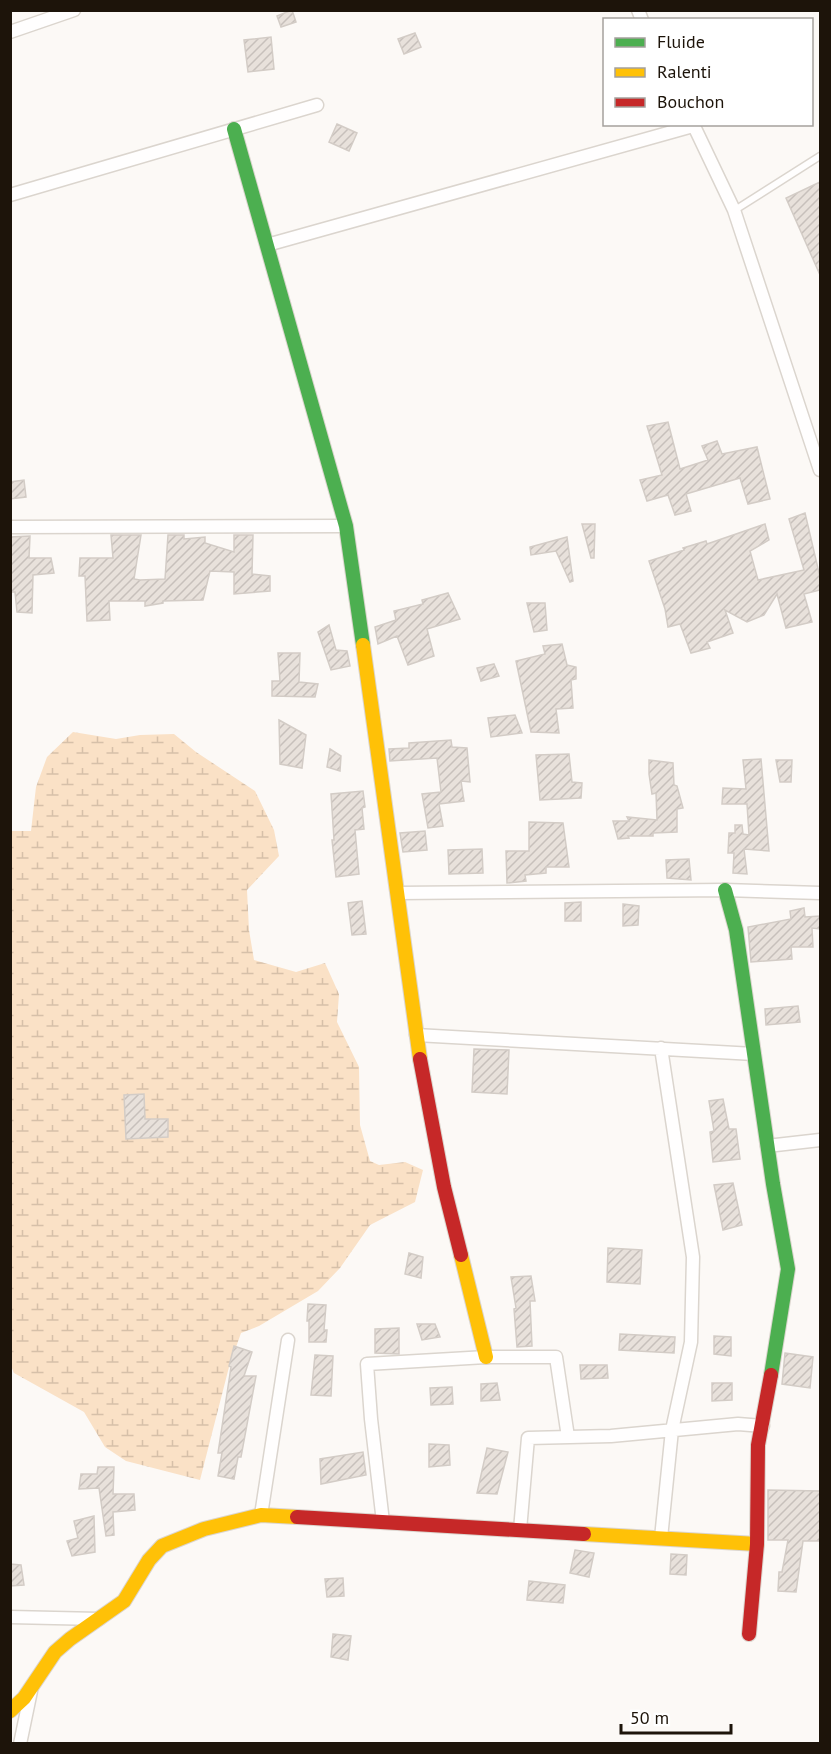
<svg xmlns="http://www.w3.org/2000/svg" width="831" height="1754" font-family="'PT Sans',sans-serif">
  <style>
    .wetland { fill: url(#wetland-marsh) }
    .building { fill: url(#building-hatch); stroke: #d3ccc6; stroke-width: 1.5 }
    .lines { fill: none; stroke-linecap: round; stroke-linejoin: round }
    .lane-casing { stroke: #dbd5ce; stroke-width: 9 }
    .street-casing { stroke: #dbd5ce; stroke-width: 15 }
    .fast-casing { stroke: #dbd5ce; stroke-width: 16 }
    .slow-casing { stroke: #dbd5ce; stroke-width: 16 }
    .jam-casing { stroke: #dbd5ce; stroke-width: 16 }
    .lane { stroke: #fffefe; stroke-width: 6 }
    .street { stroke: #fffefe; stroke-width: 12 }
    .fast { stroke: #4caf50; stroke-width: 14 }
    .slow { stroke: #ffc107; stroke-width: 14 }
    .jam { stroke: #c62828; stroke-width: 14 }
  </style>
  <defs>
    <pattern id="wetland-marsh" width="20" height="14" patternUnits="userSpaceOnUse" patternTransform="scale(1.5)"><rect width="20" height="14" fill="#fae1c6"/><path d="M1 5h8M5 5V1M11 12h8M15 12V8" fill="none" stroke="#d6c0a9"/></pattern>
    <pattern id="building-hatch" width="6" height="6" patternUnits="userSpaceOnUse" patternTransform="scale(1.5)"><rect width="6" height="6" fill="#e8e1db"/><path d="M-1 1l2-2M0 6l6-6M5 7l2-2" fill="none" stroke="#c7c0bb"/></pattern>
  </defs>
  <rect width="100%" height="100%" fill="#fcf9f6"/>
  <path class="wetland" d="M73 732 116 739 140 735 174 734 196 752 255 791 274 830 279 856 247 890 249 930 254 960 296 972 325 963 339 994 337 1022 359 1067 360 1125 370 1161 379 1165 405 1162 423 1170 415 1202 370 1225 340 1268 318 1291 259 1326 241 1333 229 1367 200 1480 126 1461 105 1447 84 1412 14 1373 11 1366 10 831H31L36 787 47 757Z"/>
  <path class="building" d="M292 10 296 22 281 27 277 16Z
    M415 33 421 47 404 54 398 39Z
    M271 37 274 69 248 72 244 40Z
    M337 124 357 133 349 151 329 142Z
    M820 182V275L786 198Z
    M668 422 680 469 708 460 702 446 717 441 722 454 757 447 770 499 748 504 740 478 686 494 691 511 675 515 668 495 647 501 640 480 662 475 647 426Z
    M24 480 26 497 10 499V482Z
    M805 513 820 577V590L804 594 812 622 786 628 777 594 764 615 747 622 725 610 733 633 707 642 710 648 691 653 680 624 668 627 665 609 649 561 684 550 683 548 706 541 707 544 765 524 769 540 750 551 758 580 804 570 789 519Z
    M582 524H595L594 558H591Z
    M111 535H141L134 579 140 580 165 579 168 535H184V539L205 537V543L234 552V535H253L252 574 270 576V591L234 594V572L210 571 203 600 163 601V603L145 606V601H109L110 620 87 621 85 576H79L80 558H113Z
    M30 536 29 558H51L54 573 33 575 32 613 17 612 15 592H10V537Z
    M567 537 573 581 570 582 556 551 531 555 530 547Z
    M448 593 460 619 427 629 434 656 408 665 397 636 378 644 375 627 396 620 394 611 423 604 422 600Z
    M527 603H545L547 630 534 632Z
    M329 625 336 650 347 651 350 666 331 670 318 632Z
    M562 644 567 665 576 667V679L571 680 573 708 556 709 559 733 531 732 516 661 545 654 543 646Z
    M278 653H300L299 682 318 684 315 697 272 696V681H280Z
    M494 664 499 676 481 681 477 668Z
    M515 715 522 733 491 737 488 718Z
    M279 720 306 735 302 768 280 764Z
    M451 740 452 747 467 748 470 782 461 781 464 801 439 804 443 826 428 828 422 794 441 792 437 758 390 761 389 749 409 748V743Z
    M330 749 341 756 340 771 327 767Z
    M569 754 572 782 582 783 581 798 540 800 536 755Z
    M761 759 769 851 744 849 747 874 733 873 734 853H728L729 833H735V825H742L743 834 749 835 747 804H722L723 788 746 789 743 760Z
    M649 760 673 763 674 785 677 786 683 808 677 809V832L653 833V836H628L629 838 618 839 613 821H629L627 817 657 820 656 793 652 794 649 774Z
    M776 760H792L791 782H780Z
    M363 791 365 807 362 808 364 829 355 830 359 874 336 877 332 840H334L331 794Z
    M529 822 563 823 569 867H546V873L525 875 526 881 507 883 506 851H529Z
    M425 831 427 850 403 852 400 833Z
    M482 849 483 873 449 874 448 850Z
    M689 859 691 880 667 878 666 860Z
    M362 901 366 934 352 935 348 903Z
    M581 902V921H565V903Z
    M623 904 639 906 638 925 623 926Z
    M804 908 805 917 820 916V929L812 928 813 947H791L792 959 751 962 748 927 791 919 790 911Z
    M798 1006 800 1022 766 1025 765 1009Z
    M474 1049 509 1050 507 1094 472 1092Z
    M144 1094 145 1119H168V1137L126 1139 124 1095Z
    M723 1099 729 1129H736L740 1159 713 1162 710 1132 714 1131 709 1101Z
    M733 1183 742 1225 723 1230 714 1185Z
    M608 1248 642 1250 640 1284 607 1282Z
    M409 1253 423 1257 421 1278 405 1274Z
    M531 1276 535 1301H530L532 1346 517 1347 514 1309 516 1308 511 1277Z
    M308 1304 326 1305 324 1330H327L326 1342H309V1321H307Z
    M417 1324H435L440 1337 422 1340Z
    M399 1328V1354L375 1353V1329Z
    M620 1334 675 1337 674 1353 619 1350Z
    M714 1336 731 1337V1356L714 1354Z
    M234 1346 252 1352 244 1376H256L241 1457H238L234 1479 218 1476 222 1453H218L231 1367 229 1366Z
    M785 1353 813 1357 810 1388 782 1384Z
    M315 1355 333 1356 331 1396 311 1395Z
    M580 1365H607L608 1378 581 1379Z
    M497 1383 500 1400 481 1401V1384Z
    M712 1383H732V1400L712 1401Z
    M452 1387 453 1404 431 1405 430 1388Z
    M429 1444 449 1445 450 1465 429 1467Z
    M487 1448 508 1452 497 1494 477 1493Z
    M363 1452 366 1475 321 1484 320 1459Z
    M98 1467H114L113 1494H134L135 1510 113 1512 114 1535 106 1536 99 1488 79 1489 81 1474H97Z
    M768 1490 820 1491V1541H803L796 1592 778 1591 779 1572H782L788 1540H768Z
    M94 1516 95 1552 72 1556 67 1541 78 1538 74 1521Z
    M575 1550 594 1553 589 1577 570 1573Z
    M671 1554 687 1555 686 1575 670 1574Z
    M10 1564 21 1565 24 1585 10 1586Z
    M343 1578 344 1596 327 1597 325 1579Z
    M529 1581 565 1585 563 1603 527 1600Z
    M333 1634 351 1636 348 1660 331 1657Z"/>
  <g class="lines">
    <g class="lane-casing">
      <path id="lane" d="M735 210 820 156"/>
    </g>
    <g class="street-casing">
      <path id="street" d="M638 10 642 20
        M10 32 74 10
        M693 124 734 210 820 470
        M10 195 317 105
        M267 245 693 126
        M10 527 346 526
        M398 893 725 890 820 893
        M416 1035 754 1054
        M661 1048 693 1257 691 1342 672 1430 661 1538
        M767 1146 820 1140
        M261 1515 288 1340
        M383 1522 371 1419 367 1364 486 1357H556L568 1437
        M520 1530 528 1438 611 1436 738 1424 763 1426
        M10 1617 99 1619
        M20 1744 31 1691"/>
    </g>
    <g class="fast-casing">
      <path id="fast" d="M234 129 346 526 363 645
        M725 890 736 930 773 1184 788 1269 771 1375"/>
    </g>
    <g class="slow-casing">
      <path id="slow" d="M363 645 420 1059
        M461 1255 486 1357
        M584 1534 757 1544
        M10 1711 24 1698 55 1652 70 1639 124 1601 149 1560 162 1546 204 1529 261 1515 297 1517"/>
    </g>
    <g class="jam-casing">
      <path id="jam" d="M420 1059 444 1187 461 1255
        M297 1517 584 1534
        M749 1634 757 1544 758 1445 771 1375"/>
    </g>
    <use href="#lane" class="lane"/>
    <use href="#street" class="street"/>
    <use href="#fast" class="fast"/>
    <use href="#slow" class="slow"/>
    <use href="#jam" class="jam"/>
  </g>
  <rect width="831" height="1754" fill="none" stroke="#1d140a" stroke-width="24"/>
  <rect x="603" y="18" width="210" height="108" fill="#ffffff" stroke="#a5a19d" stroke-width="1.5"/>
  <rect x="615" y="38" width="30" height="9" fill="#4caf50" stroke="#a5a19d" stroke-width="1.5"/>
  <text x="657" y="48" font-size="18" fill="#1d140a">Fluide</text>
  <rect x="615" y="68" width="30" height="9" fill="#ffc107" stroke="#a5a19d" stroke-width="1.5"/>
  <text x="657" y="78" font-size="18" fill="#1d140a">Ralenti</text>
  <rect x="615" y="98" width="30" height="9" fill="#c62828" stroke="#a5a19d" stroke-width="1.5"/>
  <text x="657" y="108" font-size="18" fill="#1d140a">Bouchon</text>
  <path d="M621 1724v9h110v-9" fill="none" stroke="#1d140a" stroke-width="3"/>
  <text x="630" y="1724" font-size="18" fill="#1d140a" stroke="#ffffff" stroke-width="4.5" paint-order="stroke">50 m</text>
</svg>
